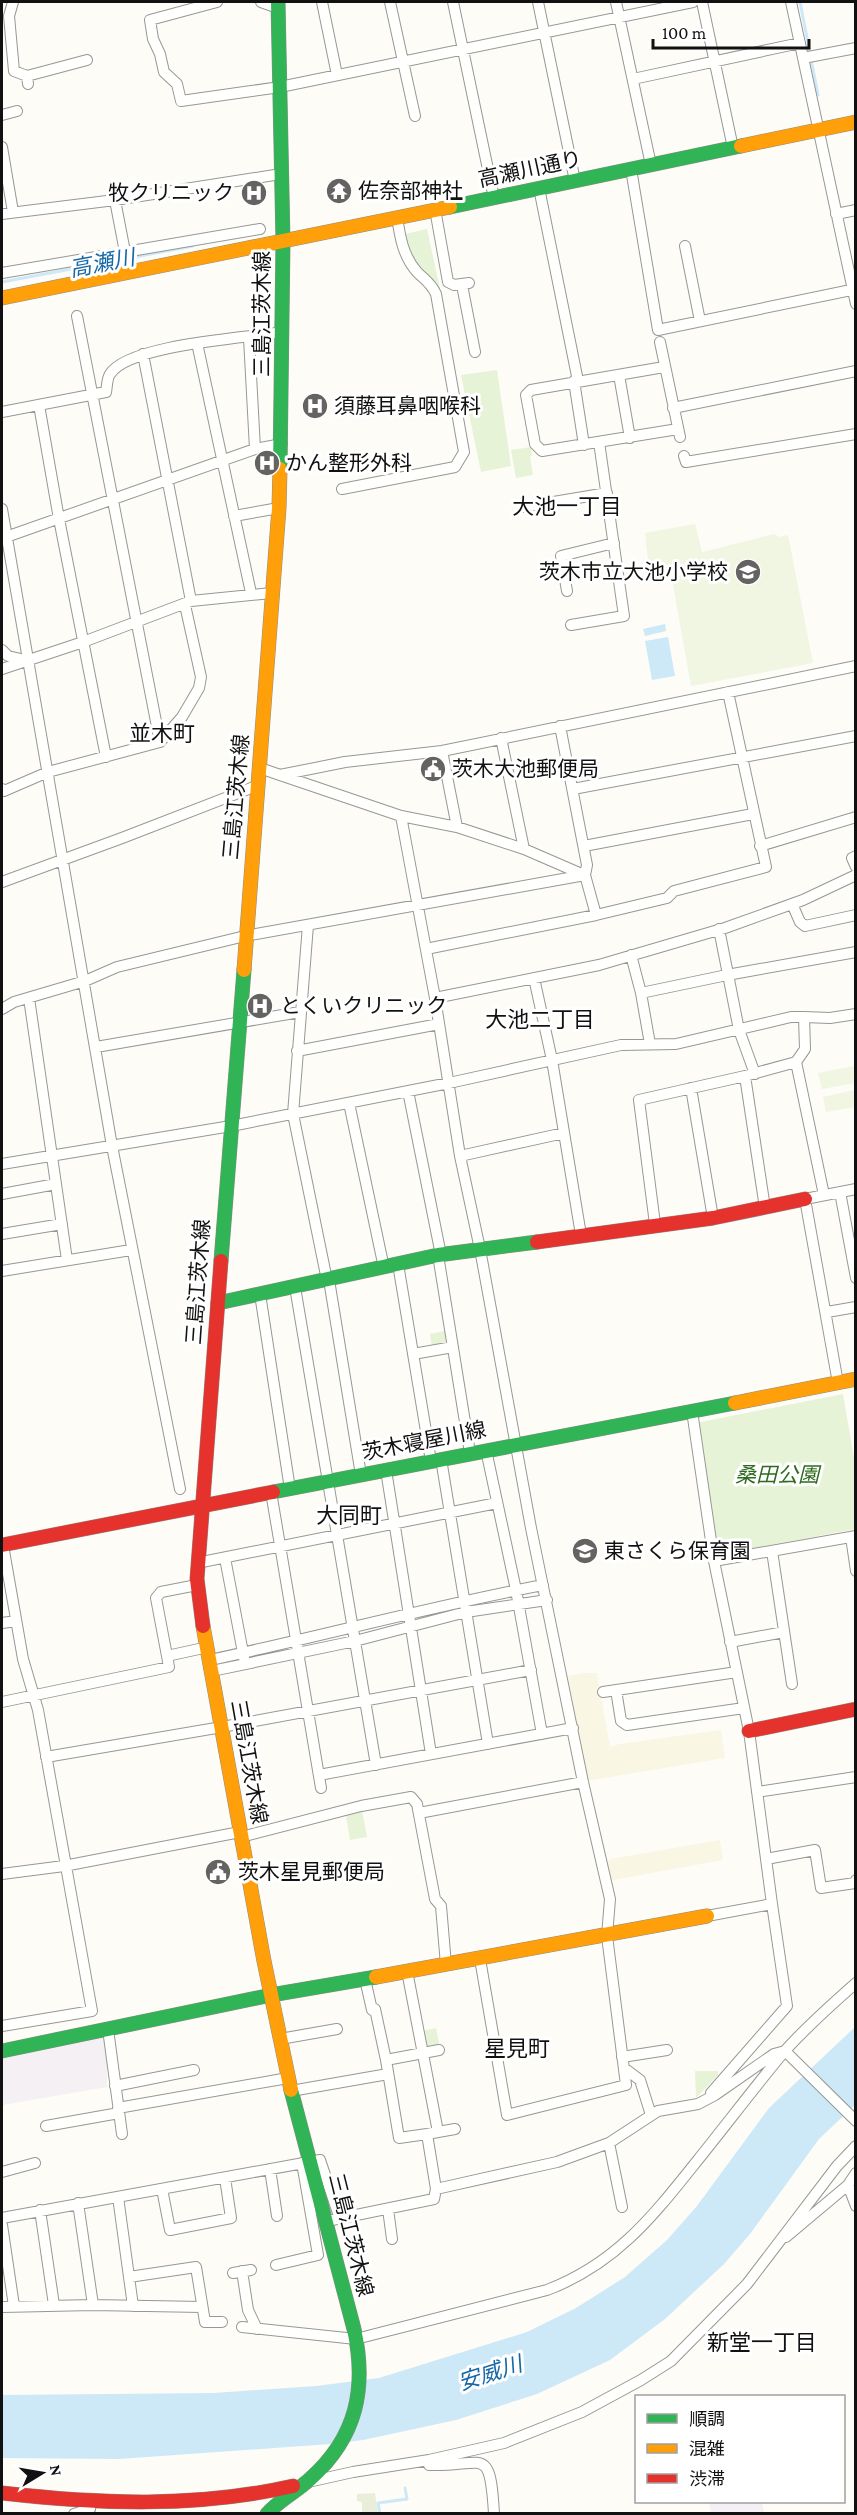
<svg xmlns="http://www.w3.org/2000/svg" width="857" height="2515" font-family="'Crimson Pro','Noto Sans JP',serif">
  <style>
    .industrial { fill: #f5f0f3 }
    .farmland { fill: #f9f7e4 }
    .green { fill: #e7f3d7 }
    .cemetery { fill: #e9eedb }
    .pitch { fill: #f0f6e1 }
    .water { fill: #cde8f7 }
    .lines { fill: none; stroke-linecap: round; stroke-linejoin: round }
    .stream { stroke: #cde8f7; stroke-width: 3 }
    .street-casing { stroke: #979795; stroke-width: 12 }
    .fast-casing { stroke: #8e8d8b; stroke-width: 15 }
    .slow-casing { stroke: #8e8d8b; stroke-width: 15 }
    .jam-casing { stroke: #8e8d8b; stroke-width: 15 }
    .street { stroke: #fffffe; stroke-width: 10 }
    .fast { stroke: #30b455; stroke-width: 14 }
    .slow { stroke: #ff9f0a; stroke-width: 14 }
    .jam { stroke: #e5322d; stroke-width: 14 }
    .labels { text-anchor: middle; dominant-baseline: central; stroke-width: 6; stroke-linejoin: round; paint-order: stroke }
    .street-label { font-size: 21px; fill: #111; stroke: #fff }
    .poi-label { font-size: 21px; fill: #111; stroke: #fff; text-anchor: start }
    .park-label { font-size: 21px; font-style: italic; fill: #2f6b1f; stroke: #fff }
    .water-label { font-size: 22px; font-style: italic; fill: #1768a6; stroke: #fff }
    .neighbourhood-label { font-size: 22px; fill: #111; stroke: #fff }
  </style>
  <rect width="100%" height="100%" fill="#fdfcf7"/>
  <path class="industrial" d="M104 2036 107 2055V2087L2 2105V2058Z
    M709 2502H762L764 2513H711Z"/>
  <path class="farmland" d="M583 1673H597L610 1747 619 1744 721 1730 725 1758 587 1781 568 1676Z
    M720 1840 723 1860 613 1880 608 1877 606 1864 610 1859Z"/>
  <path class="green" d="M427 229 440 289 410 256 401 235Z
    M497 370 511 466 481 472 461 375Z
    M531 447 532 456 530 457 533 475 516 478 511 450Z
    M445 1331 447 1341 444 1345 432 1347 430 1334Z
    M843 1394 855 1464V1529L722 1554 718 1553 696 1423Z
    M362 1811 367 1837 350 1840 346 1815Z
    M436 2028 440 2048 425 2047 422 2031Z
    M695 2071H718V2075L696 2098Z"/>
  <path class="cemetery" d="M375 2493 378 2513H362V2502L357 2501V2494Z"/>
  <path class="pitch" d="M695 524 702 552 774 534 780 537 788 535 813 663 691 686 670 568 649 569 645 533Z
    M854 1066 855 1083 822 1089 818 1073Z
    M855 1090V1107L826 1112 823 1097Z"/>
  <path class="water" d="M665 624 666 631 645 636 643 629Z
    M668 637 675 676 652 680 645 641Z
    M855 2027V2105L819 2139 750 2234 724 2264 665 2319 610 2360 537 2394 456 2420 363 2440 330 2444 119 2459 2 2458V2395L214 2393 316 2386 379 2378 527 2332 576 2308 625 2277 667 2240 697 2206 769 2108Z"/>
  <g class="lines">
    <path class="stream" d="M800 2 810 53
      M811 59 818 95
      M2 282 193 246
      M380 2514 378 2503 407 2499 405 2488"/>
    <g class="street-casing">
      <path id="street" d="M13 2 9 16 14 71 27 76 28 84
        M217 2 150 20 153 39 160 54 164 72 177 84 181 101 280 87 693 2
        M261 2 278 8
        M322 2 337 75
        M390 2 415 116
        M453 2 494 198
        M538 2 575 181
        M616 2 651 165
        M702 2 733 148
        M791 2 856 304
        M803 58 856 48
        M27 76 87 60
        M633 79 800 43
        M2 115 17 111
        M2 147 13 212
        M631 169 658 330 856 289
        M539 188 578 381
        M115 200 125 252
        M435 209 448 282 454 285 469 283
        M2 214 115 200 281 174
        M836 214 856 210
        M685 246 700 321
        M2 273 260 229
        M462 285 475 352
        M77 316 160 742
        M249 338 255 449
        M660 342 680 437
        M197 343 251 593
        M143 354 191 601
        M664 367 531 390 526 395 535 444 542 451 678 429
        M619 375 630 438
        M574 381 584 445
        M39 405 59 519 106 757
        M673 408 856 371
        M2 412 106 392C107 387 107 378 110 374 129 344 248 338 283 332
        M684 456 686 462 856 434
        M342 489 455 467 464 452 436 294C431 283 425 280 417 272 403 256 400 237 397 217
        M524 507 607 493
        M2 509 112 1146 180 1489
        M234 516 279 508
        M6 537 255 449 282 444
        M567 591 561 556 614 543
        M571 625 624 616 599 442
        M2 650 8 656 25 660
        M2 669 83 642 191 601 272 593
        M501 738 524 849
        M442 751 457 827
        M260 768 280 775 345 762 442 751 856 666
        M280 775 401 816 457 827 524 849 584 875
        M2 789 4 791 48 772 160 742 182 717 199 688 201 677 185 605
        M573 789 856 736
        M401 816 435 998 460 1156 480 1249 531 1528 583 1782 610 1899 607 1936 626 2085 507 2115 480 1959
        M584 846 753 814
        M760 846 856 817
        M856 856 852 858 856 867
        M2 882 122 838 259 785
        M792 904 800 922 805 926 856 915
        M596 915 667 898 674 891 766 867 728 692
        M308 925 293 1114 327 1280
        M719 929 739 1030 755 1074
        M426 949 596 915 585 875 587 865 560 726
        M631 955 641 993 650 1044
        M534 978 552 1060 581 1235
        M641 993 727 975 856 952
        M29 998 67 1260
        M435 998 599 965 725 928 803 900 856 875
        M2 1009 14 1002 85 981 117 967 245 936 585 875
        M804 1017 830 1018 856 1014
        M96 1047 300 1012
        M297 1051 439 1024
        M745 1076 765 1208
        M691 1088 713 1218
        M408 1091 441 1255
        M349 1103 384 1268
        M460 1156 564 1133
        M2 1164 231 1126 449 1083 621 1045 676 1044 791 1017H804L805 1049 796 1062 824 1195
        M840 1192 856 1278
        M2 1194 56 1184
        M655 1224 639 1100 745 1076 796 1062
        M2 1234 62 1224
        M438 1255 470 1453
        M398 1264 431 1461
        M2 1271 131 1250
        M329 1280 361 1475
        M295 1287 376 1765
        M260 1294 290 1489
        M827 1312 856 1307
        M413 1354 453 1347
        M838 1383 805 1199 856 1189
        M692 1411 714 1561 749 1731 772 1904 707 1916
        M486 1450 516 1590 542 1734
        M441 1459 488 1744
        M386 1470 431 1754
        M271 1492 321 1788
        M851 1537 856 1571
        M772 1551 792 1684
        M225 1558 244 1658
        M714 1561 856 1536
        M197 1563 497 1503
        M197 1585 161 1592 156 1598 167 1656 208 1647
        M2 1623 16 1621
        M730 1642 784 1632
        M210 1660C322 1636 432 1606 543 1585
        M212 1671 355 1641 466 1612 547 1600
        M616 1690 621 1721 627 1725 744 1708
        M603 1692 737 1672
        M2 1702 169 1667 167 1656
        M46 1757 222 1727 531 1670
        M319 1775 573 1728
        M757 1792 856 1777
        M419 1813 583 1782
        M241 1837 361 1806 411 1797 417 1804 435 1899 441 1906 446 1965
        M766 1859 815 1850 821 1888 855 1883 856 1880
        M2 1874 64 1866 240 1832
        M407 1971 438 2132 427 2134 436 2189
        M365 1979 372 2010 375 2009 386 2060 399 2138 427 2134
        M2 2026 92 2011 38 1710 23 1659 3 1545
        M108 2029 122 2134
        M280 2039 337 2029
        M785 2051 856 2121
        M622 2057 667 2050
        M386 2060 439 2050
        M624 2068 640 2080 651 2115
        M115 2086 194 2070
        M291 2091 388 2074
        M711 2093 787 2006 772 1904
        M118 2108 288 2078
        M46 2126 119 2113
        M438 2132 455 2129
        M609 2143 622 2207
        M270 2169 277 2216
        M2 2172 35 2163
        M848 2185 856 2206
        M162 2189 170 2230 231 2218 225 2178
        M118 2197 133 2306
        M78 2203 93 2305
        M388 2209 392 2239
        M40 2210 54 2305
        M2 2218 320 2160 340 2219
        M332 2220 434 2199 436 2189 557 2162 609 2143 658 2111 698 2104 715 2095 774 2054 785 2051
        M2 2225 14 2306
        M786 2237 848 2185 856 2173
        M276 2265 318 2255 302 2163
        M242 2271 248 2310 257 2329
        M233 2273 251 2270
        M129 2277 196 2267 205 2322H222
        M2 2307 93 2305 202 2307
        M242 2327 356 2339 547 2290C616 2264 653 2216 697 2161 726 2125 754 2088 783 2053 805 2028 831 2005 856 1983
        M429 2465C484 2467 490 2443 494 2514
        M308 2482 353 2472 429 2460 504 2443 582 2412 641 2380 671 2361 747 2284 837 2166 856 2146
        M74 2514 90 2509 91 2503"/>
    </g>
    <g class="fast-casing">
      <path id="fast" d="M278 2 283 241 280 469
        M450 207 741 146
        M221 1261 244 970
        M218 1303 438 1255 537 1242
        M273 1492 735 1403
        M2 2051 271 1995 376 1977
        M267 2514C279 2500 296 2492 310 2479 357 2437 367 2388 354 2329L291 2090"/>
    </g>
    <g class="slow-casing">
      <path id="slow" d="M741 146 856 122
        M2 298 450 207
        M244 970 279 508 280 469
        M735 1403 856 1379
        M203 1626 264 1961 291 2090
        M376 1977 707 1916"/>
    </g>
    <g class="jam-casing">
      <path id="jam" d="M537 1242 713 1218 805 1199
        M2 1545 273 1492
        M203 1626 197 1579 221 1261
        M749 1731 856 1709
        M2 2493C100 2504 196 2508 293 2486"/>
    </g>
    <use href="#street" class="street"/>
    <use href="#fast" class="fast"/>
    <use href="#slow" class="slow"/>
    <use href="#jam" class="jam"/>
  </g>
  <defs>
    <g id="temple-disc" transform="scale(1.35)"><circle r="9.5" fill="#646362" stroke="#fff"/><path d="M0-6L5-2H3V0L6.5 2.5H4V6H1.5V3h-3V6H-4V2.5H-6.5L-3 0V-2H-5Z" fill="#fff"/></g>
    <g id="hospital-disc" transform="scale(1.35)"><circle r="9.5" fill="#646362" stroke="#fff"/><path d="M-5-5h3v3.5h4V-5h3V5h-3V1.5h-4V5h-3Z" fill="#fff"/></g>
    <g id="school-disc" transform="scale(1.35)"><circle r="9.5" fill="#646362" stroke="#fff"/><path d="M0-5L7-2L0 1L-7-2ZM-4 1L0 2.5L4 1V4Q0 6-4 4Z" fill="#fff"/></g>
    <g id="civic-disc" transform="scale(1.35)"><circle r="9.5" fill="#646362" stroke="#fff"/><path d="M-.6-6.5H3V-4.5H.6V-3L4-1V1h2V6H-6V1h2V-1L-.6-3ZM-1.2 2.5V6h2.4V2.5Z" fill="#fff"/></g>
  </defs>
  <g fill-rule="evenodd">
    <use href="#temple-disc" x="339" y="191"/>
    <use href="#hospital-disc" x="254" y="193"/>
    <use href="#hospital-disc" x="315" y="406"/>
    <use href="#hospital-disc" x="267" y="463"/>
    <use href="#school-disc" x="748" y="572"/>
    <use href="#civic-disc" x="433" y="769"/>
    <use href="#hospital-disc" x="260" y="1006"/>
    <use href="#school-disc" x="585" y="1551"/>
    <use href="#civic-disc" x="218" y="1872"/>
  </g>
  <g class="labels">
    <g class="street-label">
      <text transform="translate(530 169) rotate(-12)">高瀬川通り</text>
      <text transform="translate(262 314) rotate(-90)">三島江茨木線</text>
      <text transform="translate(236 797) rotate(-85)">三島江茨木線</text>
      <text transform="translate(198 1282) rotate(-86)">三島江茨木線</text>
      <text transform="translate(424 1441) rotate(-11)">茨木寝屋川線</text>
      <text transform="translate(249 1762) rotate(80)">三島江茨木線</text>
      <text transform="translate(351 2235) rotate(76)">三島江茨木線</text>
    </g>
    <g class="poi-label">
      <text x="358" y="191">佐奈部神社</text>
      <text x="234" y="193" text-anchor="end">牧クリニック</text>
      <text x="334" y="406">須藤耳鼻咽喉科</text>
      <text x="286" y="463">かん整形外科</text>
      <text x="728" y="572" text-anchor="end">茨木市立大池小学校</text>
      <text x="452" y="769">茨木大池郵便局</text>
      <text x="280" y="1006">とくいクリニック</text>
      <text x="604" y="1551">東さくら保育園</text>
      <text x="238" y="1872">茨木星見郵便局</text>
    </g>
    <g class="park-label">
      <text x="777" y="1475">桑田公園</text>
    </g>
    <g class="water-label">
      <text transform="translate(102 263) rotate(-11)">高瀬川</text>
      <text transform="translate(490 2373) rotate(-18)">安威川</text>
    </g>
    <g class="neighbourhood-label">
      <text x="567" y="506">大池一丁目</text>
      <text x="162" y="733">並木町</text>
      <text x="540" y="1019">大池二丁目</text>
      <text x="349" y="1515">大同町</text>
      <text x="517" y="2048">星見町</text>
      <text x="762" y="2342">新堂一丁目</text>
    </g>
  </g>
  <rect width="857" height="2515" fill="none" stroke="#111111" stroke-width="6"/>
  <rect x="635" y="2395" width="210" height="108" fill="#ffffff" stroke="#a0a0a0" stroke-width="1.5"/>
  <rect x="647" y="2414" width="30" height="9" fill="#30b455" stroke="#a0a0a0" stroke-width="1.5"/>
  <text x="689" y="2425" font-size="18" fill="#111111">順調</text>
  <rect x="647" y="2444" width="30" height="9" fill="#ff9f0a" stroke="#a0a0a0" stroke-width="1.5"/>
  <text x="689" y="2455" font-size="18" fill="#111111">混雑</text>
  <rect x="647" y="2474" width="30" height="9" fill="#e5322d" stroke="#a0a0a0" stroke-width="1.5"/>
  <text x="689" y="2485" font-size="18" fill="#111111">渋滞</text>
  <g transform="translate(42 2473) rotate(79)" stroke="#ffffff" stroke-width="4.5" paint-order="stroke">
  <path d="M0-4.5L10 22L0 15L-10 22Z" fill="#111111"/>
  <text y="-9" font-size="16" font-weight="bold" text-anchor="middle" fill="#111111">N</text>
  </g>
  <path d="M653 39v9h156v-9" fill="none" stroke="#111111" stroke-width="3"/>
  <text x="662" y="39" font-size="18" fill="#111111" stroke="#ffffff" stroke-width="4.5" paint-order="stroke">100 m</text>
</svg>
